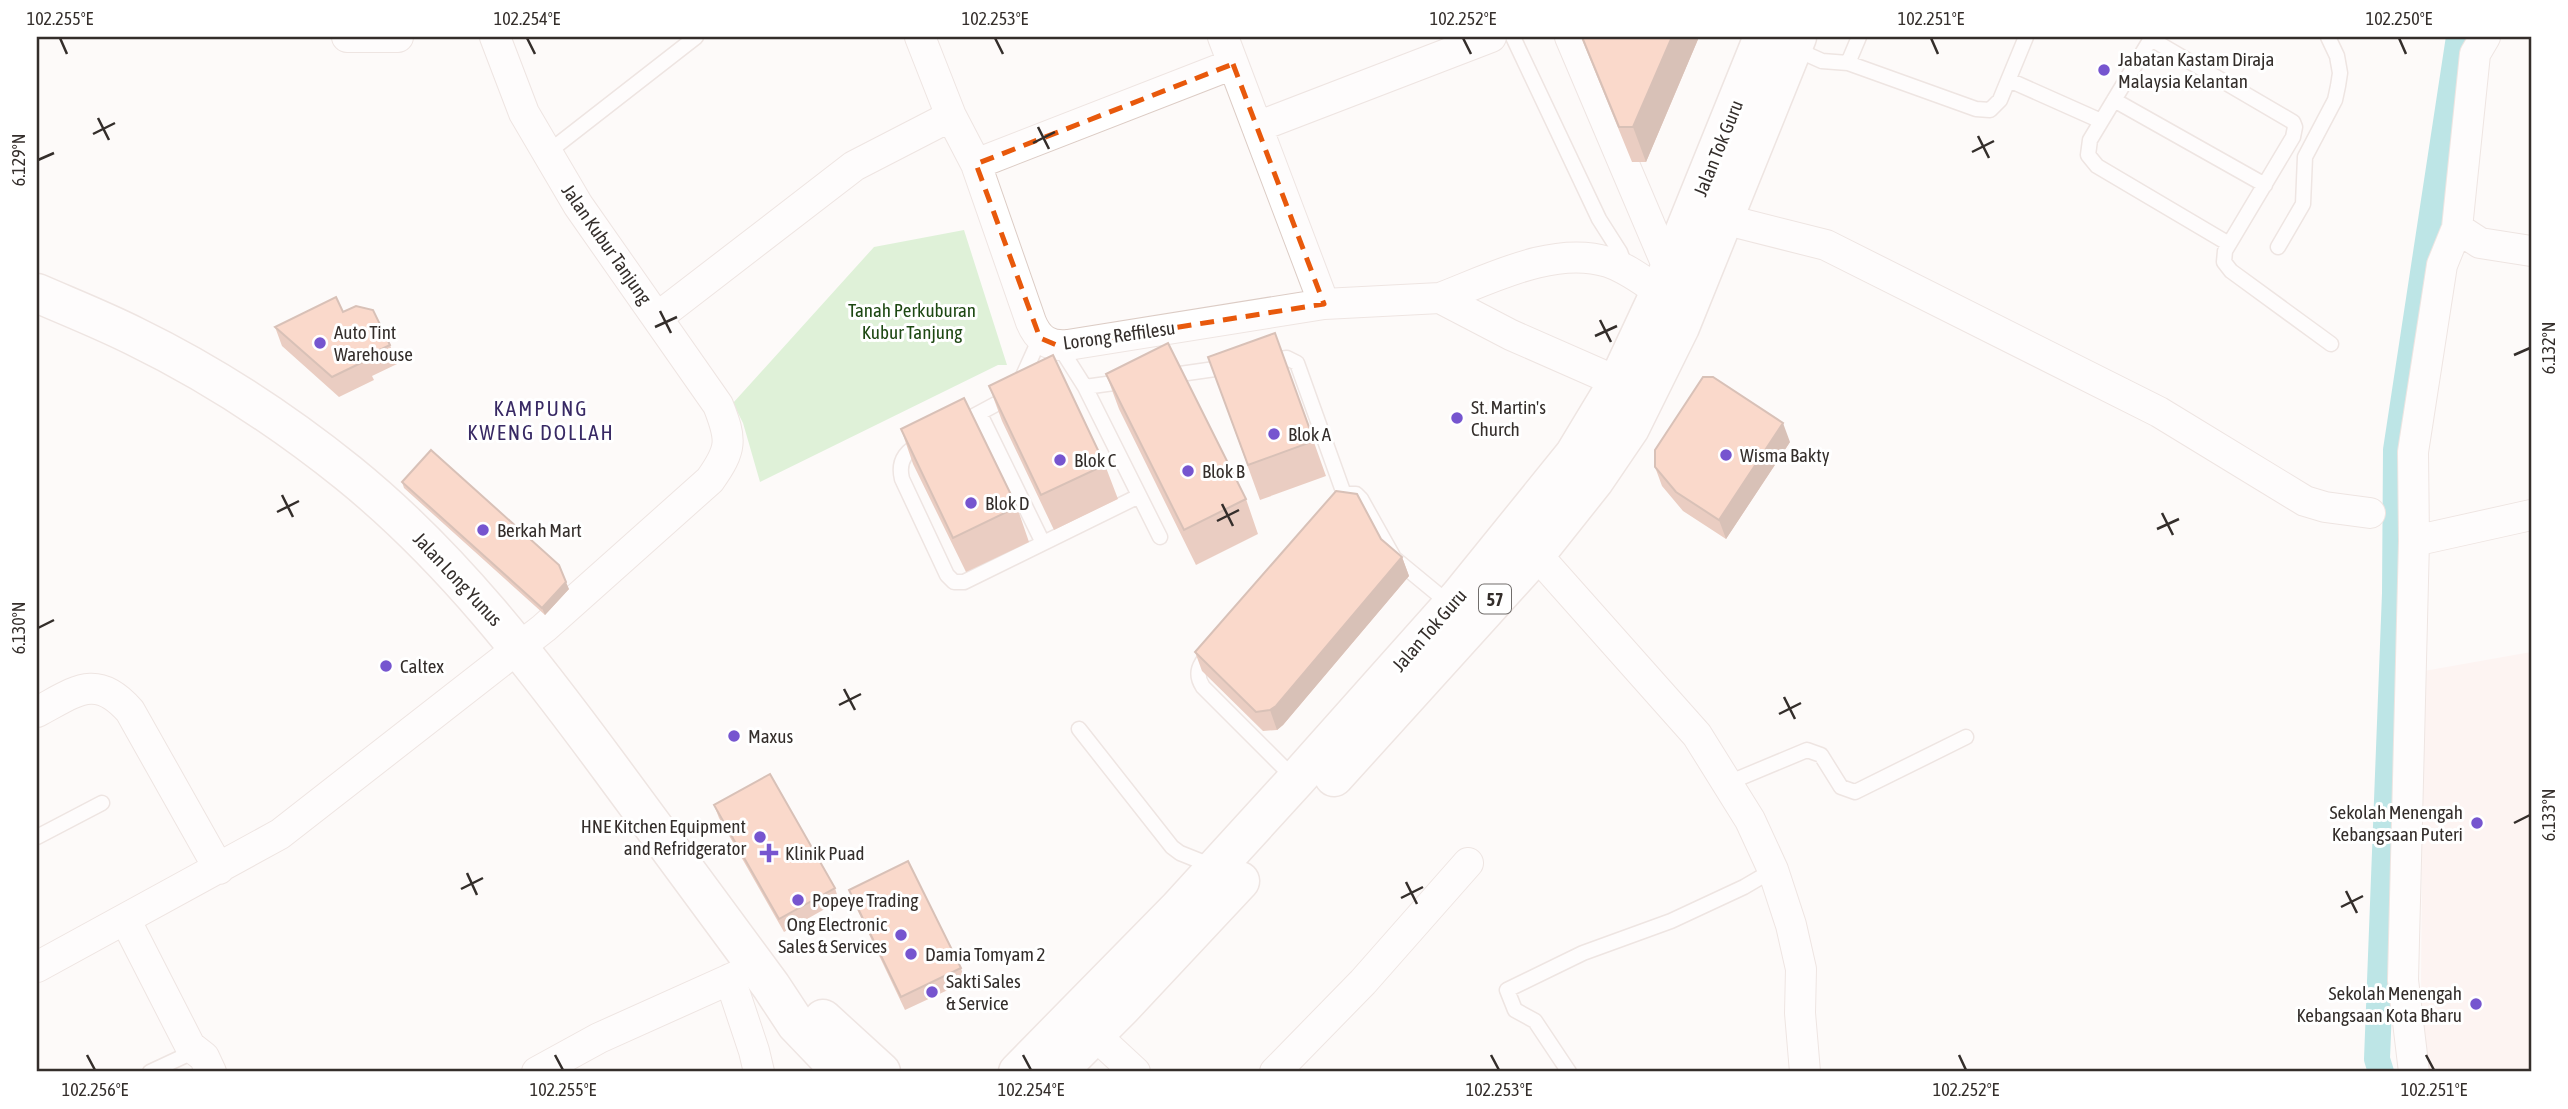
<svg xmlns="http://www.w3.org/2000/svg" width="2568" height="1109" font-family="'Asap Condensed',sans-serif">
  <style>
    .education { fill: #fdede9 }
    .green { fill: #bae7b0 }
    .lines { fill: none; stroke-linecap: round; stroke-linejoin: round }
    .canal { stroke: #6fcdce; stroke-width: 26 }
    .service-casing { stroke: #dcccc5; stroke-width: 17 }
    .minor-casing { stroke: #dcccc5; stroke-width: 32 }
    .primary-casing { stroke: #dcccc5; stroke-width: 41 }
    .service { stroke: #fff; stroke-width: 14 }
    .minor { stroke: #fff; stroke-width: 30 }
    .primary { stroke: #fff; stroke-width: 38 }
    .wall { fill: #d3987e }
    .shaded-wall { fill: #ac7c67 }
    .building { fill: #f5b193; stroke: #ac7c67; stroke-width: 2 }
    .marked { fill: none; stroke: #e8590c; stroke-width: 5; stroke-dasharray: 14 9; stroke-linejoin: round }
    .ticks { fill: none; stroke: #342e2b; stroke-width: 2.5 }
    .poi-dot { fill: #7655cf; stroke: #fff; stroke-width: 2.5 }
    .labels { text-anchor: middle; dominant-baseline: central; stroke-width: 6; stroke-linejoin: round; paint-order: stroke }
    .shield { fill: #fff; stroke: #716d6b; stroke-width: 2 }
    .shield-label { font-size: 18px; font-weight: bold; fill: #342e2b }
    .poi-label { font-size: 19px; fill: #342e2b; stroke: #fff; text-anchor: start }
    .street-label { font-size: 19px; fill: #342e2b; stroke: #fff }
    .park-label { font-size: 19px; fill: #1d4812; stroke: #fff }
    .neighbourhood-label { font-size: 21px; letter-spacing: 2px; fill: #382964; stroke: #fff }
    .neatline { fill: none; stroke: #342e2b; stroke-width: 2.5 }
    .ticks-label { font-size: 18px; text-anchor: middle; fill: #342e2b }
  </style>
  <rect width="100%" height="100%" fill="#fdfaf9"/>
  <path class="education" d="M2531 652V1072H2426L2422 1030 2421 978 2424 671Z"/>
  <path class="green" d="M964 230 1007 365H998L760 482 743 423 733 403 874 247Z"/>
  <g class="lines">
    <path class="canal" d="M2381 1072 2377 1059 2395 593 2396 450 2459 37"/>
    <g class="service-casing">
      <path id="service" d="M1513 37 1599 219 1620 252 1626 268
        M2152 37 2090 140 2088 155 2097 166 2229 244
        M2151 39 2293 122 2295 127 2293 137 2225 251 2224 262 2231 271 2331 344
        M1793 48 1822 61 1848 63 1859 37
        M1848 63 1976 109 1990 110 2000 100 2026 37
        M2009 80 2101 121
        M2114 100 2265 185
        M547 153 696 37
        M2278 247 2303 204 2305 157 2335 100 2338 86 2340 73 2337 56 2328 37
        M1059 346 1085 387 1160 537
        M1266 361 1287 358 1297 363 1344 494H1356L1361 499 1394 558 1451 605
        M1166 376 1229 367
        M1085 387 1128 381
        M980 414 1043 543
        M959 424 1011 396 1018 387 1040 338
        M925 441C908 449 897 459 902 479L947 575 954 582H964L1139 496
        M1211 650C1201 663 1193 672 1203 687L1295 779
        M1079 729 1172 847 1180 853 1215 867
        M1728 783 1807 750 1821 755 1841 787 1855 792 1966 737
        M37 837 102 803
        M150 1072 195 1051
        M1569 1072 1535 1021 1515 1010 1507 990 1583 953 1671 921 1744 887 1773 870"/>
    </g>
    <g class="minor-casing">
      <path id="minor" d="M347 37H398
        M920 37 951 116 976 164 1031 322C1038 339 1049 347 1068 345L1324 304 1440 298 1511 335 1618 382
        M1223 37 1324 304
        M1570 37 1669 270
        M1257 127 1491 37
        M976 164 1233 64
        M1723 219 1826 245 2159 412 2305 501 2325 507 2370 513
        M2457 228 2480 243 2531 251
        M1440 298C1490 279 1554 245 1608 262 1627 268 1643 281 1660 292
        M658 317 854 166 951 116
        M2414 541 2531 515
        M1536 554 1697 735 1750 820 1773 870 1791 925 1801 969 1800 1013 1805 1072
        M37 712C75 692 96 672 130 711L219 869
        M125 919 190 1046 204 1057 211 1072
        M37 967 280 834 544 628 710 480C732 449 732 440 718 405L578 205 524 113 495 37
        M730 979 754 1051 759 1072
        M1095 1035 1135 1072
        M537 1072 599 1038 757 967
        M1275 1072 1363 982 1468 863
        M2414 1072 2403 980 2414 541 2413 452 2442 265 2457 228 2475 54 2485 37"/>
    </g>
    <g class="primary-casing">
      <path id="primary" d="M37 293C69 307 102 320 134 336 210 373 282 420 348 473 452 557 532 662 611 769 664 841 718 913 771 986L796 1024 842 1072
        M1334 777 1536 554 1594 481 1630 428 1680 327 1797 37
        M823 1019 881 1072
        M1018 1072 1179 908 1296 780 1460 596 1574 455 1618 382 1660 292 1763 37
        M1057 1072 1122 1007 1240 881"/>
    </g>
    <use href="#service" class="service"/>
    <use href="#minor" class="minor"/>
    <use href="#primary" class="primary"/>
  </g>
  <path class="wall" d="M1581 37H1699L1646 162H1632Z
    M343 312 390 345 397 364 372 376 374 380 339 397 282 346 275 327Z
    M1275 333 1326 476 1260 500 1208 357Z
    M1106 374 1246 499 1258 534 1196 565 1119 409Z
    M989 386 1105 465 1118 499 1054 530 1002 421Z
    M901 429 1017 507 1029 542 966 572 913 464Z
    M1790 442 1726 539 1683 511 1662 486 1655 467Z
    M402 482 569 589 545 615 404 488Z
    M1381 539 1402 557 1409 576 1283 725 1277 730 1263 731 1202 671 1195 652Z
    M714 805 835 888 839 901 784 932 719 818Z
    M849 890 961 968 965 982 905 1010 854 903Z"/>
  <path class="shaded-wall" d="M1672 37H1699L1646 162 1633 127Z
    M1783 423 1790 442 1726 539 1719 520Z
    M1402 557 1409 576 1283 725 1277 730 1270 710Z
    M566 582 569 589 545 615 542 608Z"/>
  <path class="building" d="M1582 37H1672L1633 127H1619Z
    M336 297 343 312 356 306 373 310 390 345 365 357 367 360 332 377 275 327Z
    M1275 333 1314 441 1248 465 1208 357Z
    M1168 343 1246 499 1184 530 1106 374Z
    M1053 355 1105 465 1041 495 989 386Z
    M1703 377H1713L1783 423 1719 520 1676 492 1655 467V450Z
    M964 398 1017 507 953 538 901 429Z
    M431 450 559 565 566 582 542 608 402 482Z
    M1336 491 1357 494 1381 539 1402 557 1276 706 1270 710 1256 712 1195 652Z
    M770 774 835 888 779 919 714 805Z
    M908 861 961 968 901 997 849 890Z"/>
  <path d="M0 0H2568V1109H0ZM1233 64 1324 304 1059 346 1040 338 976 164Z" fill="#fdfaf9" fill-opacity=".55" fill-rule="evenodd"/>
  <path class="marked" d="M1233 64 1324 304 1059 346 1040 338 976 164Z"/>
  <path class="ticks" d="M60 38 67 54M527 38 535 54M995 38 1003 54M1463 38 1471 54M1931 38 1938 54M2399 38 2406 54M98 118 109 140M1038 127 1049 149M93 134 115 123M1978 136 1989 158M1033 143 1055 132M1972 152 1994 141M38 160 54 153M660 311 671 333M1600 320 1611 342M655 327 677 317M1595 336 1617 326M2514 355 2530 348M282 495 293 517M1222 504 1233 526M277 512 299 501M2162 513 2173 535M1217 521 1239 510M2157 529 2179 519M38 628 54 620M844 689 855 710M1784 697 1795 719M839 705 861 694M1779 714 1801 703M2514 823 2530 815M467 873 477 895M1406 882 1417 904M461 889 483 878M2346 891 2357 913M1401 898 1423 887M2341 907 2363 896M87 1055 95 1070M555 1055 563 1070M1023 1055 1031 1070M1491 1055 1499 1070M1959 1055 1966 1070M2426 1055 2434 1070"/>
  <g class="poi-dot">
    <circle cx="2104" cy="70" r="7"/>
    <circle cx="320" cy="343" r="7"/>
    <circle cx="1457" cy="418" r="7"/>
    <circle cx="1274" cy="434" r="7"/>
    <circle cx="1726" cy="455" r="7"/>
    <circle cx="1060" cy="460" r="7"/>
    <circle cx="1188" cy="471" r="7"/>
    <circle cx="971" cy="503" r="7"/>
    <circle cx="483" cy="530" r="7"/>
    <circle cx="386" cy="666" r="7"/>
    <circle cx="734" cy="736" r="7"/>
    <circle cx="2477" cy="823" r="7"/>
    <circle cx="760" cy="837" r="7"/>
    <path d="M765.5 842.5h7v7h7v7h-7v7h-7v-7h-7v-7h7z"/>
    <circle cx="798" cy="900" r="7"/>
    <circle cx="901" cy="935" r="7"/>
    <circle cx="911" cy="954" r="7"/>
    <circle cx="932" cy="992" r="7"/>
    <circle cx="2476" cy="1004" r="7"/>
  </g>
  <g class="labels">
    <rect class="shield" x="1479" y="584.5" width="32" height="29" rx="5"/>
    <g class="shield-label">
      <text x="1495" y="599">57</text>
    </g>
    <g class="poi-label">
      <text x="2118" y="59">Jabatan Kastam Diraja<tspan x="2118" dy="22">Malaysia Kelantan</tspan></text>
      <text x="334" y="332">Auto Tint<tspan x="334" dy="22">Warehouse</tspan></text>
      <text x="1471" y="407">St. Martin's<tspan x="1471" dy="22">Church</tspan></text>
      <text x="1288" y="434">Blok A</text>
      <text x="1740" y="455">Wisma Bakty</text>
      <text x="1074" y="460">Blok C</text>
      <text x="1202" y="471">Blok B</text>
      <text x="985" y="503">Blok D</text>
      <text x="497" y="530">Berkah Mart</text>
      <text x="400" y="666">Caltex</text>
      <text x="748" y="736">Maxus</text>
      <text x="2463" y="812" text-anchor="end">Sekolah Menengah<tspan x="2463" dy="22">Kebangsaan Puteri</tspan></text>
      <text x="746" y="826" text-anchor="end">HNE Kitchen Equipment<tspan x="746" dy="22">and Refridgerator</tspan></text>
      <text x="785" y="853">Klinik Puad</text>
      <text x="812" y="900">Popeye Trading</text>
      <text x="887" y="924" text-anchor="end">Ong Electronic<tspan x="887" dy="22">Sales &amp; Services</tspan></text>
      <text x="925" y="954">Damia Tomyam 2</text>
      <text x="946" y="981">Sakti Sales<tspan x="946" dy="22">&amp; Service</tspan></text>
      <text x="2462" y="993" text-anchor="end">Sekolah Menengah<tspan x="2462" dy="22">Kebangsaan Kota Bharu</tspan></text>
    </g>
    <g class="street-label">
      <text transform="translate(1718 148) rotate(-68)">Jalan Tok Guru</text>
      <text transform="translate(607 244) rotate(55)">Jalan Kubur Tanjung</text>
      <text transform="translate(1119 335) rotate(-8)">Lorong Reffilesu</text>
      <text transform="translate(458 579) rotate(47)">Jalan Long Yunus</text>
      <text transform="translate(1429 630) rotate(-49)">Jalan Tok Guru</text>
    </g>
    <g class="park-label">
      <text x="912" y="310">Tanah Perkuburan<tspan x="912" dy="22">Kubur Tanjung</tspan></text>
    </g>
    <g class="neighbourhood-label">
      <text x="541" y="408">KAMPUNG<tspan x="541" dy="24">KWENG DOLLAH</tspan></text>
    </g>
  </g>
  <rect width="2568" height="1109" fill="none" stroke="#ffffff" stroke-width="77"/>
  <rect x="38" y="38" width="2492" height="1032" class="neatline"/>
  <g class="ticks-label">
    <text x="60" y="25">102.255°E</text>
    <text x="527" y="25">102.254°E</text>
    <text x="995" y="25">102.253°E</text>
    <text x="1463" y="25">102.252°E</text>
    <text x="1931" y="25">102.251°E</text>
    <text x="2399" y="25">102.250°E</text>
    <text transform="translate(19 160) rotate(-90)" y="6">6.129°N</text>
    <text transform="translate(2549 348) rotate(-90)" y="6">6.132°N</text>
    <text transform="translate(19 628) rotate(-90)" y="6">6.130°N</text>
    <text transform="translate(2549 815) rotate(-90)" y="6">6.133°N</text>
    <text x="95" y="1096">102.256°E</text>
    <text x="563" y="1096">102.255°E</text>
    <text x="1031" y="1096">102.254°E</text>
    <text x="1499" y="1096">102.253°E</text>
    <text x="1966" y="1096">102.252°E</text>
    <text x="2434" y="1096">102.251°E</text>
  </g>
</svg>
